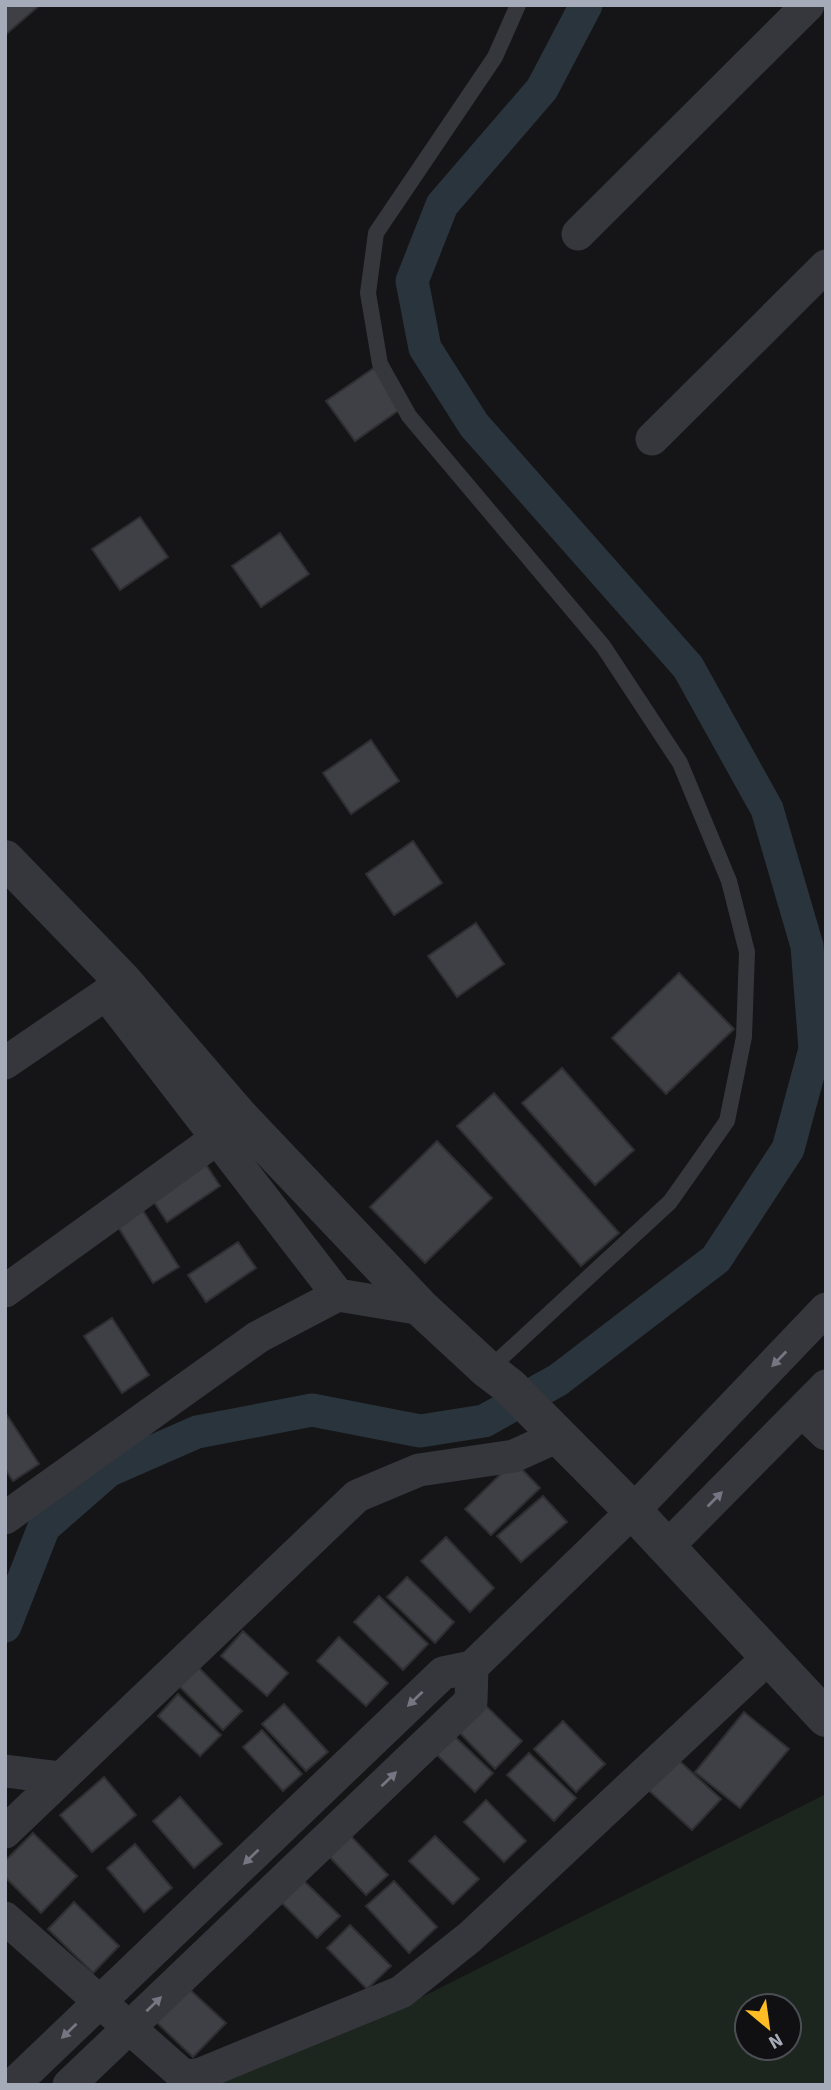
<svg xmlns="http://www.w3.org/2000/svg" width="831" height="2090" font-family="'Source Sans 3',sans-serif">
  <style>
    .green { fill: #1d261e; fill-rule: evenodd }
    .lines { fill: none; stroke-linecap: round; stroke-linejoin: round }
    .canal { stroke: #2a343c; stroke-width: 33 }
    .building { fill: #3f4045; stroke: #2f2f33; stroke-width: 2 }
    .service { stroke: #36373d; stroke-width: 16 }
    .minor { stroke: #36373d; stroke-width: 33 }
    .tertiary { stroke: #36373d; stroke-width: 38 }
    .oneway { fill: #747781 }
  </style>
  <rect width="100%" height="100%" fill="#151517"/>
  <path class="green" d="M826 1794V2085H201L367 2012 424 1996ZM747 2006H789V2048H747Z"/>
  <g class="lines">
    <path class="canal" d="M5 1626 44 1527 108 1471 197 1432 312 1410 420 1431 484 1421 558 1380 716 1259 788 1149 815 1049 807 946 767 809 688 667 474 425 425 348 412 281 442 205 542 89 586 5"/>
  </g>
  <path class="building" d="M5 5H40L5 35Z
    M374 368 402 408 355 441 326 401Z
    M140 517 168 557 120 590 92 549Z
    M280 533 309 574 261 607 232 566Z
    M371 740 399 781 351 814 323 773Z
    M413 841 442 883 394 915 366 874Z
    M476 923 504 964 457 997 428 956Z
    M679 973 734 1029 666 1094 612 1038Z
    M562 1068 634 1150 595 1185 522 1103Z
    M494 1093 619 1233 581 1266 457 1126Z
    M437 1141 492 1198 425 1263 370 1207Z
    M203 1160 220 1186 167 1222 150 1196Z
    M140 1206 179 1267 153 1283 115 1222Z
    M238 1242 256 1268 206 1302 188 1275Z
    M112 1318 149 1375 122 1393 84 1336Z
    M5 1412 39 1464 13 1481 5 1469Z
    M514 1461 540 1488 491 1535 465 1509Z
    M543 1496 567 1522 521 1562 497 1536Z
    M446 1537 494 1588 470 1612 421 1561Z
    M407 1577 454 1622 435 1643 387 1597Z
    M379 1596 428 1644 403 1670 354 1622Z
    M243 1631 288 1673 267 1696 221 1656Z
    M339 1637 388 1683 366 1706 317 1661Z
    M196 1665 242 1711 223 1730 177 1684Z
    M178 1694 221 1735 200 1756 158 1716Z
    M480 1700 522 1741 495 1769 454 1727Z
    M284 1704 328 1752 306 1771 262 1724Z
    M744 1712 789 1749 740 1808 695 1772Z
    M563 1721 605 1764 576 1792 534 1749Z
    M262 1730 302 1774 283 1791 243 1747Z
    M449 1731 493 1773 475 1792 431 1749Z
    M529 1753 576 1798 554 1821 507 1775Z
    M673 1755 721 1799 692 1830 644 1786Z
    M104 1777 136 1815 92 1852 60 1815Z
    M180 1797 222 1844 194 1868 153 1821Z
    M486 1800 526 1841 504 1862 464 1822Z
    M346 1831 388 1875 366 1895 324 1851Z
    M33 1833 77 1876 41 1913 5 1877V1861Z
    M435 1836 479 1879 453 1904 409 1861Z
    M135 1844 172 1888 144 1912 107 1868Z
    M300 1877 340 1916 317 1938 278 1899Z
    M394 1881 437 1927 409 1953 366 1906Z
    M74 1902 119 1946 93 1973 48 1929Z
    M350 1925 391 1966 367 1989 327 1948Z
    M186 1986 226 2023 193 2057 154 2020Z"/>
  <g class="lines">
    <path class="service" d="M488 1370 670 1202 727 1121 744 1037 747 952 729 881 680 763 603 646 409 416 380 364 368 293 376 233 495 57 518 5"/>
    <path class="minor" d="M578 234 808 5
      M652 439 826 266
      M106 994 338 1295
      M5 1063 106 994 122 980
      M5 1291 216 1139 232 1122
      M802 1411 826 1434
      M5 1518 258 1337 338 1295 422 1309
      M667 1547 826 1386
      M5 1771 61 1778
      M5 1832 357 1496 419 1470 514 1456 558 1436
      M5 1918 185 2077 201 2074 401 1992 470 1937 769 1657
      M13 2085 443 1673 472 1667 633 1511 826 1309
      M69 2085 471 1701 472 1667"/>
    <path class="tertiary" d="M5 859 122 980 238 1115 422 1309 488 1370 509 1386 633 1511 826 1718"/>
  </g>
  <defs><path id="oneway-solid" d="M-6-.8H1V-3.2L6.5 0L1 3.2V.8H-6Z" transform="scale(1.75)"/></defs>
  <g class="oneway">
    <use href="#oneway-solid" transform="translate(779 1359) rotate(134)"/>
    <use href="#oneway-solid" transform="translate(715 1499) rotate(-45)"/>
    <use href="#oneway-solid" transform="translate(415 1699) rotate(136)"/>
    <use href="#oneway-solid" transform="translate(389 1779) rotate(-44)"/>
    <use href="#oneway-solid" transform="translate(251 1857) rotate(136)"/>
    <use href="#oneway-solid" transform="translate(154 2004) rotate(-44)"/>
    <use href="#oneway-solid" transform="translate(69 2031) rotate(136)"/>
  </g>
  <rect width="831" height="2090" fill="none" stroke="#a6abb9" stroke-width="14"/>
  <g transform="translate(768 2027) rotate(151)"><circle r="33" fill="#101012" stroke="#4c4e55" stroke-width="2"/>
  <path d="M0-5L12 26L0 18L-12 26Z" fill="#ffbc25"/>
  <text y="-10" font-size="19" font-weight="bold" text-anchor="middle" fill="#a6abb9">N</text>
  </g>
</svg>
